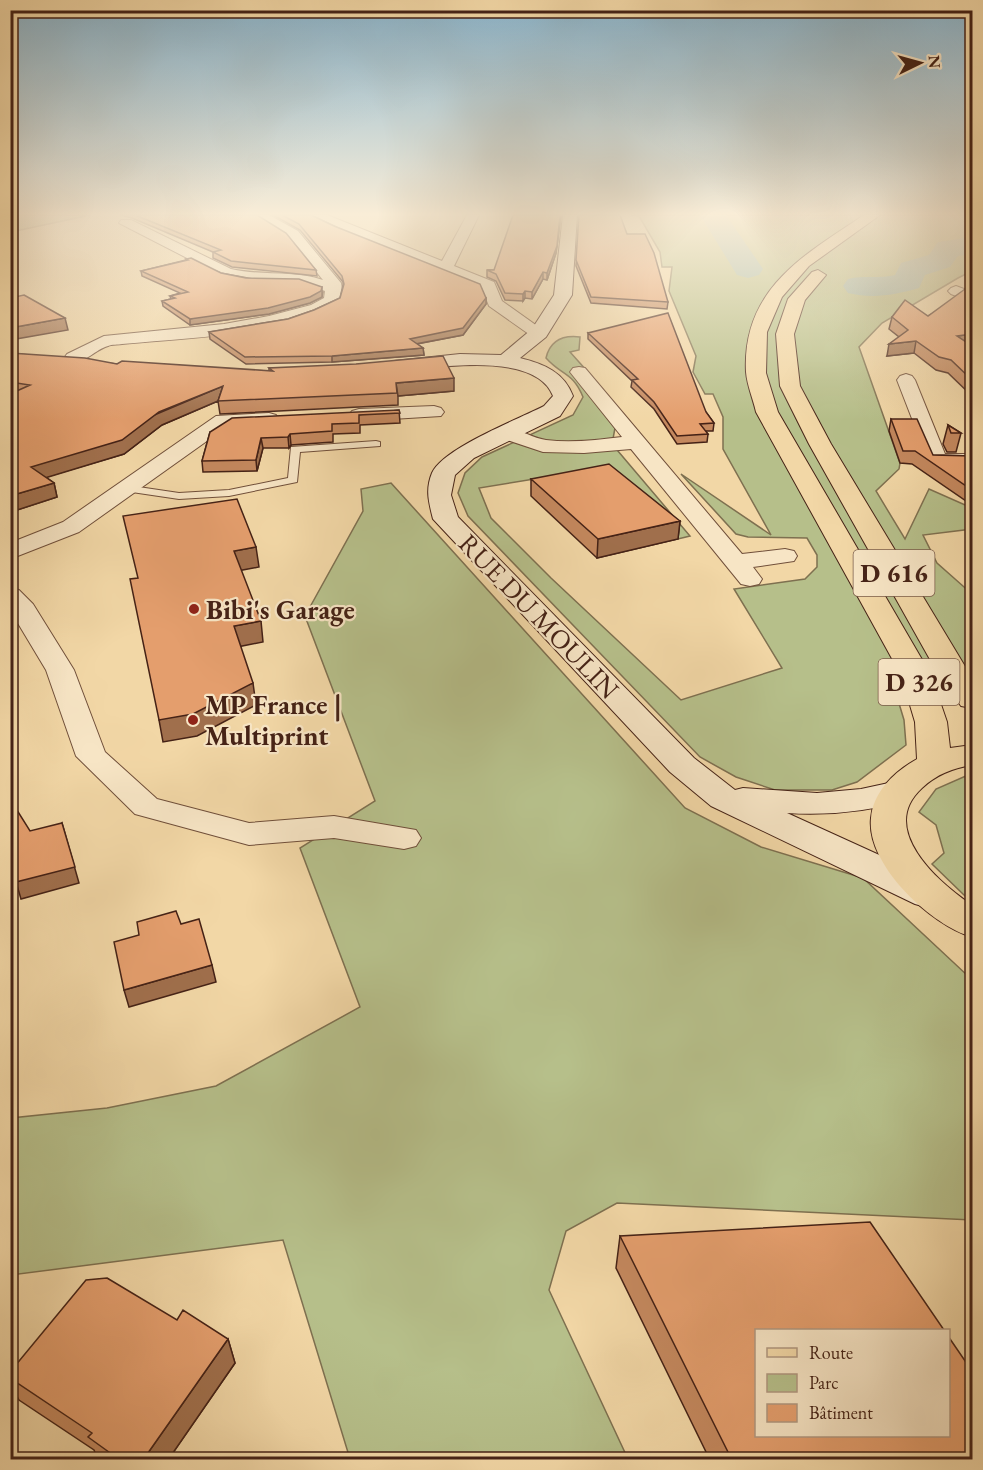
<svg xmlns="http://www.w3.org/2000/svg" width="983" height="1470" font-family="'EB Garamond',serif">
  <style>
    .green { fill: #b6bf8a; stroke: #7e7050; stroke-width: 1.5 }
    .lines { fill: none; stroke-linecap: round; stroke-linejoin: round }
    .river { fill: #9cb8ad; fill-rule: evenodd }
    .service-casing { stroke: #704f3a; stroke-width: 2 }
    .minor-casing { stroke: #704f3a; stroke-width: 2 }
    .secondary-casing { stroke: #452216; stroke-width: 2 }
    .primary-casing { stroke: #452216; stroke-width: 2 }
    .service { fill: #f7e5c5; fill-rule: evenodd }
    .minor { fill: #f7e5c5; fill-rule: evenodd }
    .secondary { fill: #f7e5c5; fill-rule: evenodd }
    .primary { fill: #f2d7a6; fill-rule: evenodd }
    .wall { fill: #c4885e; stroke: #452216; stroke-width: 1.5 }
    .shaded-wall { fill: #a06f4c; stroke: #452216; stroke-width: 1.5 }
    .building { fill: #e49e6d; stroke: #452216; stroke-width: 1.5 }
    .poi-dot { fill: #8f2418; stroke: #f7e5c5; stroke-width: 2 }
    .labels { text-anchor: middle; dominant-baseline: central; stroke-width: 4.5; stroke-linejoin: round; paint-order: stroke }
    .shield { fill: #f7e5c5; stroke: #7a5c4a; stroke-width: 1.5 }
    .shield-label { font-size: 26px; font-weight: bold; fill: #452216 }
    .poi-label { font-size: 27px; font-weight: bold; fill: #452216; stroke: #f7e5c5; text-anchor: start }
    .street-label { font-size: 27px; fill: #452216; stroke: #f7e5c5 }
  </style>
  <rect width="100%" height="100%" fill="#f2d7a6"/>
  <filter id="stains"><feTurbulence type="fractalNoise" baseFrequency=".00333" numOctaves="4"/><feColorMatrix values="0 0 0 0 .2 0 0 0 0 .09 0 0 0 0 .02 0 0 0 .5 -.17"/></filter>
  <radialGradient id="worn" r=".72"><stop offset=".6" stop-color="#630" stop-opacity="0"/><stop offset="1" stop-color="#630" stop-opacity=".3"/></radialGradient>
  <path class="green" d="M10 215H90L11 232Z
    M631 215H972V271L958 278 882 323 859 347 900 463 899 469 876 491 905 539 929 489 972 508V529L923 535 937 563 972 594V671L888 667 904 720 906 745 857 782 832 790H775L736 777 700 757 468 516 458 493 465 473 482 457 573 415 583 397C573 372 562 376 546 358 550 341 563 335 580 337L579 350 570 352 587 371 615 428 612 444 690 536 678 539 596 469 479 488 491 518 551 578 681 700 782 668 734 589 805 579 817 567V555L807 538 748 537 736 534 681 474 771 535 723 449V417L713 394H705L693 372 696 356 669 291 672 267H662L660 252 639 216Z
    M391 483 685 808 761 847 863 878 968 976 972 1009V1220L617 1203 566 1231 549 1290 628 1459H350L283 1240 11 1275V1118L107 1108 216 1086 360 1007 300 848 375 801 305 616 363 511 361 489Z
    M968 775H972V900L965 896 932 864 944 853 936 825 919 812 936 789Z"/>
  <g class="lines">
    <path class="river" d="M700 215H726L763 269 759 275 748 278 737 275Z
      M972 237V254L958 256 950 267 925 275 919 288C894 295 873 299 848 293L843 286 848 279C864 275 879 279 895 275L901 263 929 255 938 242Z"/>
    <g class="service-casing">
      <path id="service" d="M376 441 380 442V446L300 452 297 482 229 496 179 499 125 491 120 488 125 485 179 493 229 490 288 478 291 447Z"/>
    </g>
    <g class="minor-casing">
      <path id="minor" d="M254 215H269L298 231 341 283 342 289 338 303C276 337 190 337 122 344 118 345 112 344 108 346 94 350 83 366 67 362L64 358 67 354 104 336 224 324 269 316 311 305 324 298 325 291 300 282 247 281 222 276 119 223 121 220H131L231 269C262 276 293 270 323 280L288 237Z
        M312 215H327L442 261 467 215H479L454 266 494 282 502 301 547 333 545 337H533L489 306 482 288 335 229 313 218Z
        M956 286 972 292V302L951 294 948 291 951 288Z
        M579 367 585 368 742 554 785 549 794 551 797 556 794 561 753 567 762 579 759 584 750 586 741 584 631 449 584 453 543 452 501 438 498 434 501 430C517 426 531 438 546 440 571 443 597 440 622 437L570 372 573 368Z
        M906 374 912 376 915 380 945 454H972V466L930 465 897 380 900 376Z
        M434 406 441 408 444 412 441 416 359 421 352 419 349 415 352 411 359 409Z
        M269 413 276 415 279 419 276 423 228 426 79 532 10 559V543L63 522 216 416Z
        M10 588 19 590 33 604 74 670 105 752 157 799 249 823 334 816 416 830 421 838 416 846 404 849 334 838 249 845 135 814 76 756 46 670 10 610Z"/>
    </g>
    <g class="secondary-casing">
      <path id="secondary" d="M563 215H577L572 295 546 337 520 358C544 364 564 372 573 396L560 416 474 458 455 475 451 495 458 517 694 758 735 790 743 788 817 793 861 789 898 781 910 784 916 792 910 800C869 811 829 816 787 813L943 884 948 894 943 904 929 908 915 904 711 806 670 772 433 519C429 503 425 490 432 473 443 448 519 419 544 406L553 396C536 351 438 367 401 371L394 369 391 365 394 361 460 354 501 355 532 329 554 295Z"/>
    </g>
    <g class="primary-casing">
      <path id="primary" d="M864 215H880L809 266 782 297 767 332 766 373 778 412 931 675 947 722 950 748 972 745V765C953 768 937 774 922 788 877 829 938 882 972 905V937C931 925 866 865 871 818 873 792 894 772 917 759L915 722 901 675 756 412C753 399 747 385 746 372 742 289 804 255 864 215Z
        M818 270 826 275 805 300 794 334 800 386 831 444 972 678V708L961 706 937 672 809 444 780 386 776 334 788 299 812 272Z"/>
    </g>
    <use href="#service" class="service"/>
    <use href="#minor" class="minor"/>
    <use href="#secondary" class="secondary"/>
    <use href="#primary" class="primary"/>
  </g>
  <path class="wall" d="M120 215H257L316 270 317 276 232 267 213 258V252L132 218Z
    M273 215H311L486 298V304L463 335 417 344 423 348 424 355 332 362 246 364 210 339 209 332 288 319 314 310 340 298 343 285V282L300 230Z
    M561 215 556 253 547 280 543 279 532 299 525 298 523 301 505 300 496 281 487 277V270H494Z
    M579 215 627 234 668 302 667 309 591 303 576 266Z
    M972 252V273L967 269 969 258Z
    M186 259 221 273 323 292 322 297 310 303 269 314 190 325 163 306 162 301 171 299 170 296 180 293 142 276 141 271 186 260Z
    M972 292V396L948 373 936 370 914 353 887 356 899 337 889 329 892 317 928 316Z
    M588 333 706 412 714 423 713 431H705L708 434 707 442 677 444 654 409 631 387 632 381 588 339Z
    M10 353 117 364 269 371V368L454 391 398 396V405L220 414 218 401 162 425 124 454 46 477 54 483 57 497 11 512Z
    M399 410 400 423 360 425V433L333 434V442L291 445 289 448H263L257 471 203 472 202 461 210 432Z
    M891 419 933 455 972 456V505L912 464 900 463 889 431Z
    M948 425 961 433 956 452H947L943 444Z
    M531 479 680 521 678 539 597 558 531 496Z
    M620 1236 972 1460H710L616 1268Z
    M177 1320 228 1339 235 1363 168 1460H98L94 1450 19 1400 10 1383V1372Z"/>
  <path class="shaded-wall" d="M560 215H561L556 253 547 280V273Z
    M543 272V279L532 299V292Z
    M322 287V297L310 303 269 314 190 325V319Z
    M525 291V298L523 301V294Z
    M486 298V304L463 335 410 345V339Z
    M65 318 68 330 10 340V328Z
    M972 334V346L957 336Z
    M916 341 914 353 887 356 889 344Z
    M423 348 424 355 332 362V356Z
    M454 378V391L398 396 396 383Z
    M223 386 218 401 162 425 124 454 35 481 31 467Z
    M290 434 291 445 289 448 288 437Z
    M261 438 263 448 257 471 256 460Z
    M54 483 57 497 11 512 10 496Z
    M680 521 678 539 597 558 598 539Z
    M256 547 259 567 237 571 234 551Z
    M261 621 263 642 237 647 234 626Z
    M253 683 256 705 197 736 163 742 159 720Z
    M62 823 79 883 21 899 16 882Z
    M212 965 216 982 129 1007 124 990Z
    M228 1339 235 1363 168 1460H143Z"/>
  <path class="building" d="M135 215H257L286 233 316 270 231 261 213 252 221 250Z
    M282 215H311L334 226 480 284 486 298 463 328 410 339 423 348 332 356 245 357 209 332 288 319 314 310 340 298 344 284 342 276 299 224Z
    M513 215H560L557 246 547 273 543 272 532 292 525 291 523 294 505 293 496 274 487 270H494Z
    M579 215H620L627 234H645L654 253 668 302 591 297 576 260Z
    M972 252V260L969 258Z
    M191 258 221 273 246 278 299 279 322 287 321 291 310 297 268 308 190 319 162 301 175 298 170 296 188 292 141 271 188 260 186 259Z
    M965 289 972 292V334L957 336 972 346V380L951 360 939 357 916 341 889 344 908 330 892 317 905 300 928 316Z
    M24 295 65 318 10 328V298Z
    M668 313 706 412 714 423 700 424 708 434 677 436 654 402 632 380 638 379 588 333Z
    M10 353 85 358 117 364 122 361 273 371 269 368 356 364 443 356 454 378 396 383 397 393 218 401 223 386 159 412 122 440 31 467 54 483 10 496V424L15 423 10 419V394L30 385 10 382Z
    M399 410 400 413 359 415V423L332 424V431L290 434 288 437 261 438 256 460 202 461 210 432 232 418Z
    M891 419H917L933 455 972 456V490L915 451H903Z
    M948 425 961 433H951Z
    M609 464 680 521 598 539 531 479Z
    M237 499 256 547 234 551 261 621 234 626 253 683 193 714 159 720 130 579 138 578 123 516Z
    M10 799 30 831 62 823 75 867 16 882 10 859Z
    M176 911 181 924 199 919 212 965 124 990 114 942 139 935 137 922Z
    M870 1222 944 1330H756V1436H948V1336L972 1371V1460H732L620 1236Z
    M107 1278 177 1320 183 1310 228 1339 143 1460H120L88 1437 92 1433 10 1378V1372L86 1280Z"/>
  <linearGradient id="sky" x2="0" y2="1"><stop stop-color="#89b6d0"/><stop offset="0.51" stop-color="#f9edd7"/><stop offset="1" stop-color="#f9edd7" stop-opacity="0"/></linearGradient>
  <rect width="983" height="420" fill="url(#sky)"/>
  <g class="poi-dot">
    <circle cx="194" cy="609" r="6"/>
    <circle cx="193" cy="720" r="6"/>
  </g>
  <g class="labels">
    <g class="shield">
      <rect x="853.5" y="550" width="81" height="46" rx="4.5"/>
      <rect x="878.5" y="659" width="81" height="46" rx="4.5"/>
    </g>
    <g class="shield-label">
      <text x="894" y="573">D 616</text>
      <text x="919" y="682">D 326</text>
    </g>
    <g class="poi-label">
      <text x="206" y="609">Bibi's Garage</text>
      <text x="205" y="704">MP France |<tspan x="205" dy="31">Multiprint</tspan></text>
    </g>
    <g class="street-label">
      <text transform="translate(539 616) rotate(46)">RUE DU MOULIN</text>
    </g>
  </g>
  <rect width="983" height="1470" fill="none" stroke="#f2d7a6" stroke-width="36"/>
  <rect x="12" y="12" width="959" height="1446" fill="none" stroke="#452216" stroke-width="3"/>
  <rect x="18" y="18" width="947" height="1434" fill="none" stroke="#452216" stroke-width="1.5"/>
  <rect x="755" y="1329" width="195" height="108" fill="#f7e5c5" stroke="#b0977f" stroke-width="1.5"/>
  <rect x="767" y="1348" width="30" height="9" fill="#f2d7a6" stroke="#b0977f" stroke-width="1.5"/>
  <text x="809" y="1359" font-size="18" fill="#452216">Route</text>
  <rect x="767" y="1374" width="30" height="18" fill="#b6bf8a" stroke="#b0977f" stroke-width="1.5"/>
  <text x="809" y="1389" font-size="18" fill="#452216">Parc</text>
  <rect x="767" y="1404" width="30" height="18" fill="#e49e6d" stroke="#b0977f" stroke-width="1.5"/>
  <text x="809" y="1419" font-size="18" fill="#452216">Bâtiment</text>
  <g transform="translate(920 63) rotate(85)" stroke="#f7e5c5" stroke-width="4.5" paint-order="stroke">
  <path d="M0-4.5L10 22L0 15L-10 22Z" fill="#452216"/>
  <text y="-9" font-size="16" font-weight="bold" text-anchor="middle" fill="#452216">N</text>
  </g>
  <rect width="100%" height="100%" filter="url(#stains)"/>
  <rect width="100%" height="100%" fill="url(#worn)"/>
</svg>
